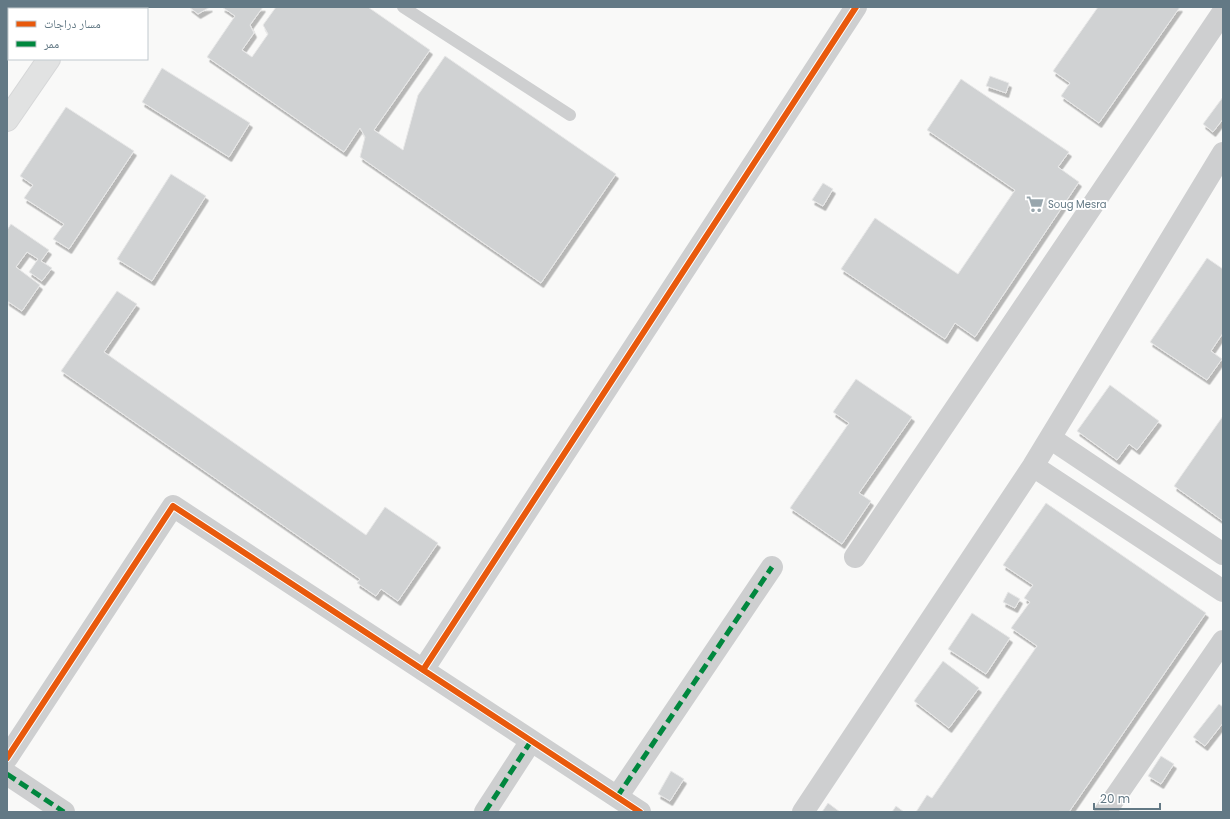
<svg xmlns="http://www.w3.org/2000/svg" width="1230" height="819" font-family="Poppins,'Noto Naskh Arabic',sans-serif">
  <style>
    .building { fill: #d0d2d3; stroke: #e8e8e8; filter: url(#shadow) }
    .lines { fill: none; stroke-linecap: round; stroke-linejoin: round }
    .secondary-casing { stroke: #d6d7d8; stroke-width: 24 }
    .service { stroke: #cecfd0; stroke-width: 12 }
    .minor { stroke: #cecfd0; stroke-width: 22 }
    .secondary { stroke: #e1e2e2; stroke-width: 22 }
    .quiet { stroke: #00873e; stroke-width: 5; stroke-dasharray: 10 5; stroke-linecap: butt }
    .cycleway-casing { stroke: #fff; stroke-width: 8 }
    .cycleway { stroke: #e8590c; stroke-width: 6 }
    .labels { text-anchor: middle; dominant-baseline: central; stroke-width: 4; stroke-linejoin: round; paint-order: stroke }
    .poi-label { font-size: 10px; fill: #637985; stroke: #fff; text-anchor: start }
  </style>
  <defs>
    <filter id="shadow"><feDropShadow dx="2.5" dy="4.5" stdDeviation="0" flood-color="#0004"/></filter>
  </defs>
  <rect width="100%" height="100%" fill="#f9f9f8"/>
  <path class="building" d="M189 7H210L198 14Z
    M222 7H263L250 25 254 33 242 50 252 57 268 34 263 25 276 7H368L430 50 374 130 403 150 418 95 445 56 616 174 541 283 360 157 365 137 360 128 344 152 207 57 235 16Z
    M1098 7H1180L1099 123 1061 96 1070 83 1053 71Z
    M162 68 250 123 229 157 142 102Z
    M990 76 1009 83 1006 93 986 86Z
    M961 79 1069 152 1058 167 1079 182 975 337 955 323 945 339 841 269 875 218 958 274 1015 190 927 130Z
    M1223 97V119L1213 132 1203 124Z
    M66 107 134 151 69 249 53 239 64 224 24 198 33 185 20 176Z
    M171 174 206 196 152 281 117 259Z
    M823 183 833 189 823 206 812 200Z
    M11 224 49 250 41 261 52 268 42 281 29 272 38 259 27 252 16 267 40 285 22 311 7 301V230Z
    M1207 258 1223 269V333L1211 351 1222 359 1207 380 1150 342Z
    M117 291 137 304 104 352 366 535 385 507 438 543 398 601 381 589 376 596 357 583 360 579 61 371Z
    M856 379 912 417 859 493 871 501 842 544 790 508 849 423 833 412Z
    M1110 385 1159 421 1137 450 1129 444 1117 460 1077 431Z
    M1223 416V521L1174 486Z
    M1046 503 1206 613 1069 812H916L927 795 932 798 1037 646 1011 628 1030 602 1024 598 1033 585 1003 565Z
    M1008 592 1020 599 1015 608 1003 602Z
    M972 613 1010 638 986 674 948 649Z
    M943 661 979 688 949 728 914 701Z
    M1219 704 1223 707V723L1205 746 1193 737Z
    M1161 756 1174 764 1161 784 1148 776Z
    M671 771 684 779 670 801 658 794Z
    M828 803 840 812H822Z
    M896 806 904 812H892Z"/>
  <g class="lines">
    <g class="secondary-casing">
      <path id="secondary" d="M84 9 85 7
        M7 120 49 59"/>
    </g>
    <path class="service" d="M403 7 570 115"/>
    <path class="minor" d="M1050 438 1223 554
      M1033 466 1223 591
      M855 557 1223 12
      M423 670 856 7
      M7 758 173 506 640 812
      M7 774 64 812
      M617 797 772 567
      M485 812 531 741
      M803 812 1033 466 1223 153
      M1105 812 1223 641"/>
    <use href="#secondary" class="secondary"/>
    <path class="quiet" d="M7 774 64 812
      M617 797 772 567
      M485 812 531 741"/>
    <g class="cycleway-casing">
      <path id="cycleway" d="M423 670 856 7
        M7 758 173 506 640 812"/>
    </g>
    <use href="#cycleway" class="cycleway"/>
  </g>
  <defs>
    <g id="supermarket-bare" transform="scale(1.38)"><path d="M-6-5.5h2.5l.6 2H6L4.5 2H-2.5L-4.4-4H-6ZM-1.5 3.2a1.3 1.3 0 1 0 .1 0ZM3 3.2a1.3 1.3 0 1 0 .1 0Z" fill="#98a6ad" stroke="#fff" stroke-width="2.5" paint-order="stroke"/></g>
  </defs>
  <g fill-rule="evenodd">
    <use href="#supermarket-bare" x="1035" y="204"/>
  </g>
  <g class="labels">
    <g class="poi-label">
      <text x="1048" y="204">Soug Mesra</text>
    </g>
  </g>
  <rect width="1230" height="819" fill="none" stroke="#637985" stroke-width="16"/>
  <rect x="8" y="8" width="140" height="52" fill="#ffffff" stroke="#c1c9ce"/>
  <rect x="16" y="21" width="20" height="6" fill="#e8590c" stroke="#c1c9ce"/>
  <text x="44" y="28" font-size="12" fill="#637985">مسار دراجات</text>
  <rect x="16" y="41" width="20" height="6" fill="#00873e" stroke="#c1c9ce"/>
  <text x="44" y="48" font-size="12" fill="#637985">ممر</text>
  <path d="M1094 803v6h66v-6" fill="none" stroke="#637985" stroke-width="2"/>
  <text x="1100" y="803" font-size="12" fill="#637985" stroke="#ffffff" stroke-width="3" paint-order="stroke">20 m</text>
</svg>
